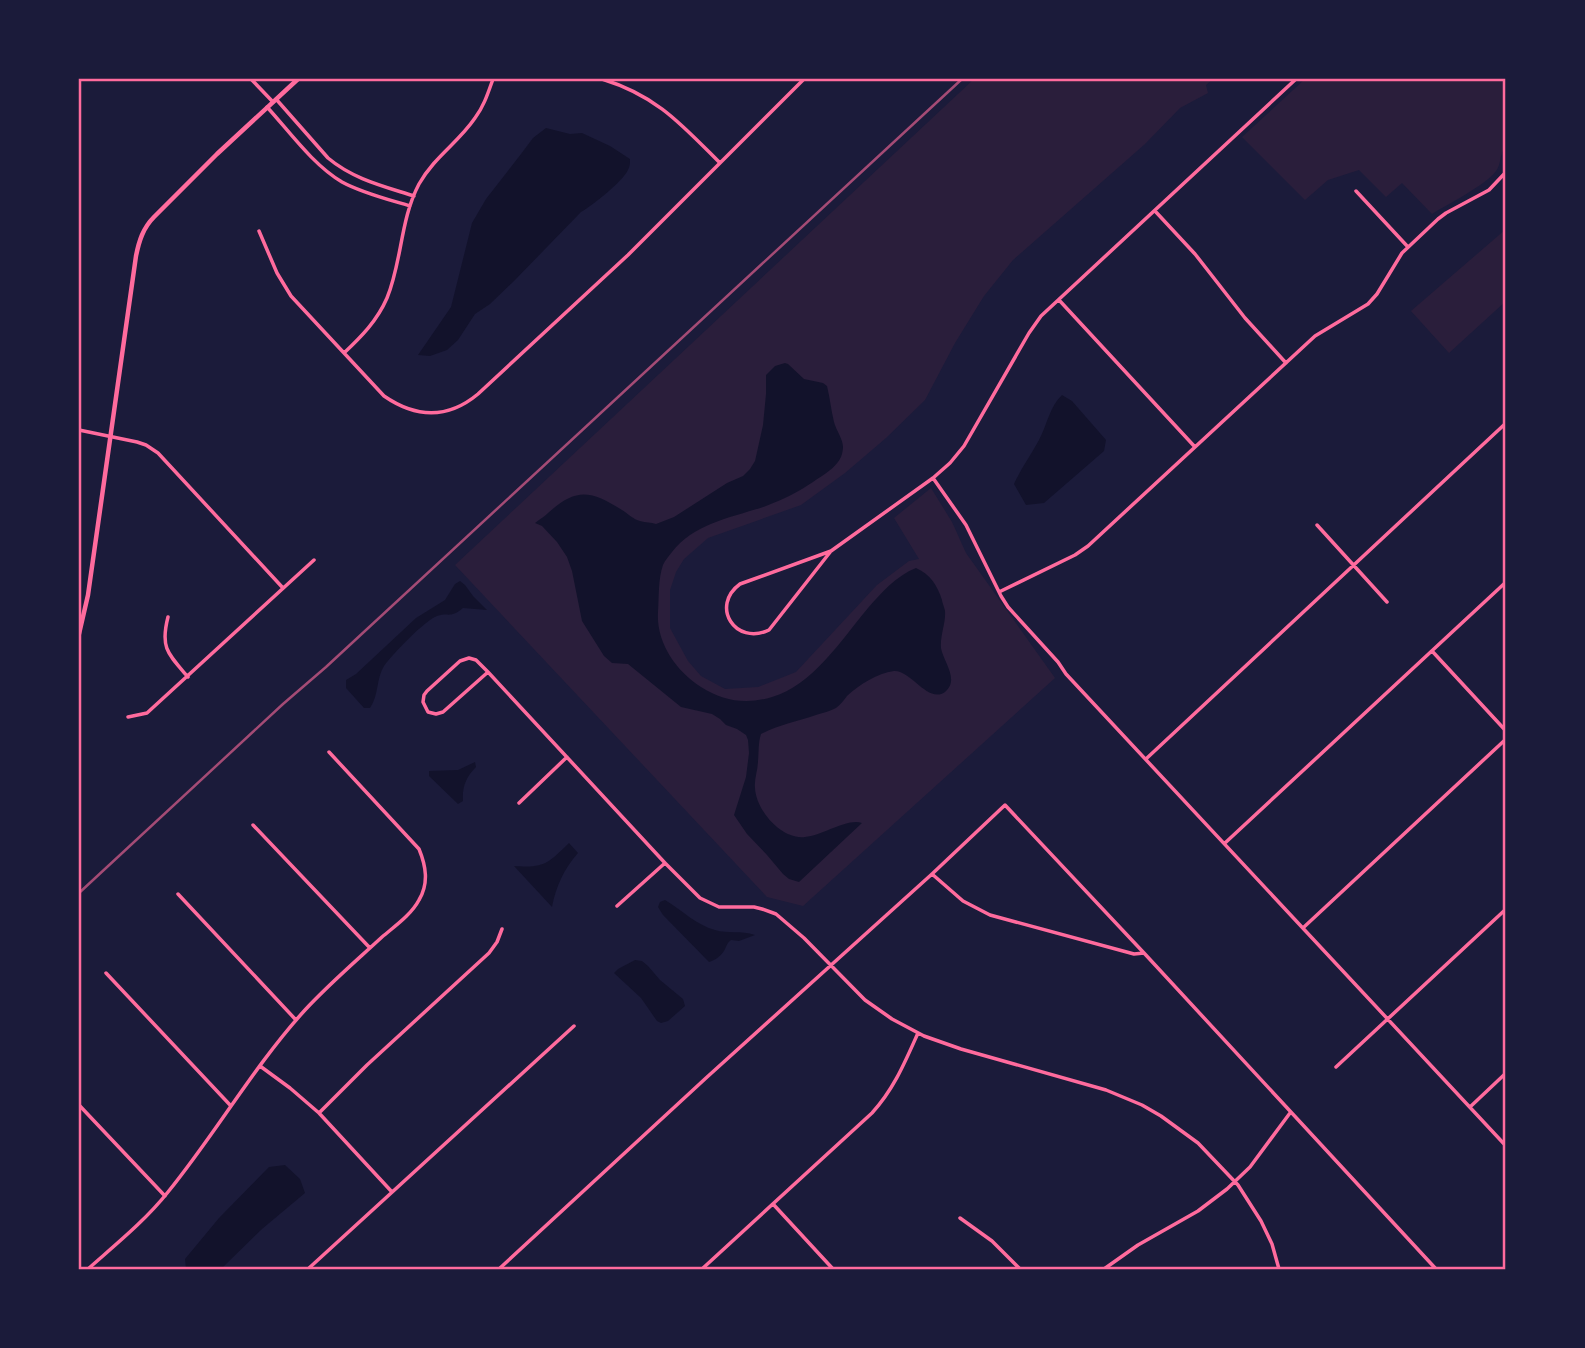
<svg xmlns="http://www.w3.org/2000/svg" width="1585" height="1348" font-family="'Fira Sans Condensed',sans-serif">
  <style>
    .green { fill: #2a1e3b }
    .water { fill: #12122b }
    .lines { fill: none; stroke-linecap: round; stroke-linejoin: round }
    .minor { stroke: #ff6b9d; stroke-width: 3.5 }
    .tertiary { stroke: #ff6b9d; stroke-width: 4.5 }
    .rail { stroke: #a44b75; stroke-width: 2.5 }
    .neatline { fill: none; stroke: #ff6b9d; stroke-width: 2.5 }
  </style>
  <rect width="100%" height="100%" fill="#1b1b3a"/>
  <path class="green" d="M974 79H1213L1206 85 1208 93 1180 108 1145 144 1013 260 984 296 955 343 925 400 886 438 845 473 801 505 708 538 684 559 676 572 670 590V628L688 661 701 676 725 689 758 687 796 672 877 585 909 561 919 559 894 518 931 488 952 522 966 553 1055 678 803 906 767 897 455 565Z
    M1305 79H1506V146C1499 153 1502 163 1496 171 1486 185 1448 204 1432 214L1402 183 1386 197 1359 170 1328 180 1305 200 1242 137Z
    M1506 229V301L1449 353 1411 311Z"/>
  <path class="water" d="M546 128 570 134 582 133 610 146 630 159C630 164 630 166 628 170 623 181 592 206 581 212L514 281 490 304 475 314 458 340 447 350 430 356 418 355 451 307 472 223 486 199 521 154 533 138Z
    M785 363 788 364 804 379 823 383 827 386C830 398 831 410 834 422 836 430 843 439 843 447 843 450 842 455 841 457 836 468 823 475 813 482 800 491 782 500 766 506 734 517 694 523 672 552 669 556 665 560 663 565 658 579 659 597 658 612 656 642 676 671 701 687 723 701 746 705 772 697 812 686 842 639 868 608 882 592 896 576 916 568 931 575 937 585 942 600 942 602 945 609 945 611 946 623 940 635 941 648 943 661 960 680 945 692 928 704 911 670 894 671 877 673 859 685 847 696 844 700 840 705 836 708 831 711 822 713 816 715 798 721 778 725 761 734 758 743 759 752 758 761 758 770 754 779 755 788 756 810 781 840 805 837 822 836 847 818 862 823L799 882 789 879 783 874 767 855 747 834 734 815 746 777 749 753 748 740 746 735 737 729 726 725 720 719 712 714 681 707 628 664 612 663 604 656 582 621 572 571 567 557 557 542 542 526 535 523C540 519 544 517 548 513 577 487 591 491 622 510 627 513 634 520 640 521 646 523 651 522 656 524L674 517 727 483 743 476 750 469 755 461 763 425 766 394V375L775 366Z
    M1062 395 1072 401 1106 440 1104 451 1044 503 1026 505 1014 484C1021 468 1031 455 1039 440 1047 425 1050 406 1062 395Z
    M460 581 465 585 473 596 487 610 463 608C450 619 449 612 437 616 424 621 393 654 384 666 376 679 379 695 370 708H364L346 688V680L356 674 416 618 445 600 455 584Z
    M475 762 476 767C466 777 462 787 463 801L458 804 429 776V771L458 770Z
    M569 843 578 853C564 869 556 886 552 907L514 866C545 868 547 864 569 843Z
    M665 900C682 910 696 925 715 930 728 934 741 930 755 935L739 941 731 940C726 944 727 946 724 951 720 957 715 960 709 962L663 915 658 907 660 902Z
    M635 960 642 961 648 966 660 980 683 999 685 1006 668 1021 661 1023 657 1021 641 998 614 973 618 969Z
    M285 1165 300 1179 305 1193 262 1229 221 1269H186L185 1259 219 1218 269 1167Z"/>
  <g class="lines">
    <path class="minor" d="M251 79 273 102
      M602 79C657 96 681 124 720 163
      M276 99 328 158C353 179 383 186 414 196
      M267 107C289 131 313 165 342 182 362 193 387 199 410 206
      M1356 191 1408 247
      M1155 211 1195 254 1245 318 1286 363
      M259 231 277 273 291 296 384 396C416 418 448 419 478 394L628 255 804 79
      M1059 300 1195 447
      M344 353C361 337 377 321 387 298 402 262 400 220 419 184 435 156 458 143 475 118 484 106 488 93 493 79
      M79 430 137 442 146 445 158 453 283 588
      M933 478 966 525 1001 596 1008 607 1058 662 1066 674 1506 1146
      M1317 525 1387 602
      M831 551 933 478 950 463 964 446 1029 333 1041 316 1296 79
      M831 551 769 630C735 646 710 606 740 584Z
      M999 592 1075 555 1088 546 1315 336 1368 304 1377 294 1402 253 1438 219 1446 213 1489 190 1506 172
      M168 617C160 648 168 654 188 677
      M1432 651 1506 731
      M469 658 476 660 488 672 443 712 436 714 428 712 423 702 424 695 427 691 460 661Z
      M488 672 665 863 700 898 719 907H754L762 909 776 914 804 938 865 1000 892 1019 924 1036 961 1049 1106 1090 1142 1105 1161 1116 1198 1143 1238 1185 1261 1221 1272 1244 1279 1269
      M128 717 147 713 314 560
      M1147 758 1506 423
      M519 803 567 757
      M253 825 370 948
      M1225 843 1506 582
      M932 874 963 901 990 915 1134 954 1144 953
      M178 894 296 1020
      M617 906 665 863
      M1304 927 1506 739
      M106 973 231 1106
      M260 1066 290 1088 319 1113 392 1192
      M1336 1067 1506 909
      M79 1105 165 1196
      M1470 1107 1506 1073
      M319 1113 367 1065 489 953 497 942 502 929
      M773 1204 833 1269
      M960 1218 992 1241 1020 1269
      M79 1267 80 1269
      M88 1269C115 1245 145 1221 168 1192 216 1133 254 1066 305 1010 329 984 356 961 382 937 395 926 411 915 419 900 429 883 426 866 419 849L329 752
      M308 1269 574 1026
      M499 1269 706 1078 932 874 1005 805 1144 953 1436 1269
      M702 1269 872 1113C894 1089 905 1062 918 1033
      M1104 1269 1138 1245 1198 1211 1227 1189 1250 1167 1290 1113"/>
    <path class="tertiary" d="M79 634 88 595 136 256C139 241 143 228 154 217L217 154 298 79"/>
    <path class="rail" d="M79 893 283 704 326 667 962 79"/>
  </g>
  <rect width="1585" height="1348" fill="none" stroke="#1b1b3a" stroke-width="161"/>
  <rect x="80" y="80" width="1424" height="1188" class="neatline"/>
</svg>
